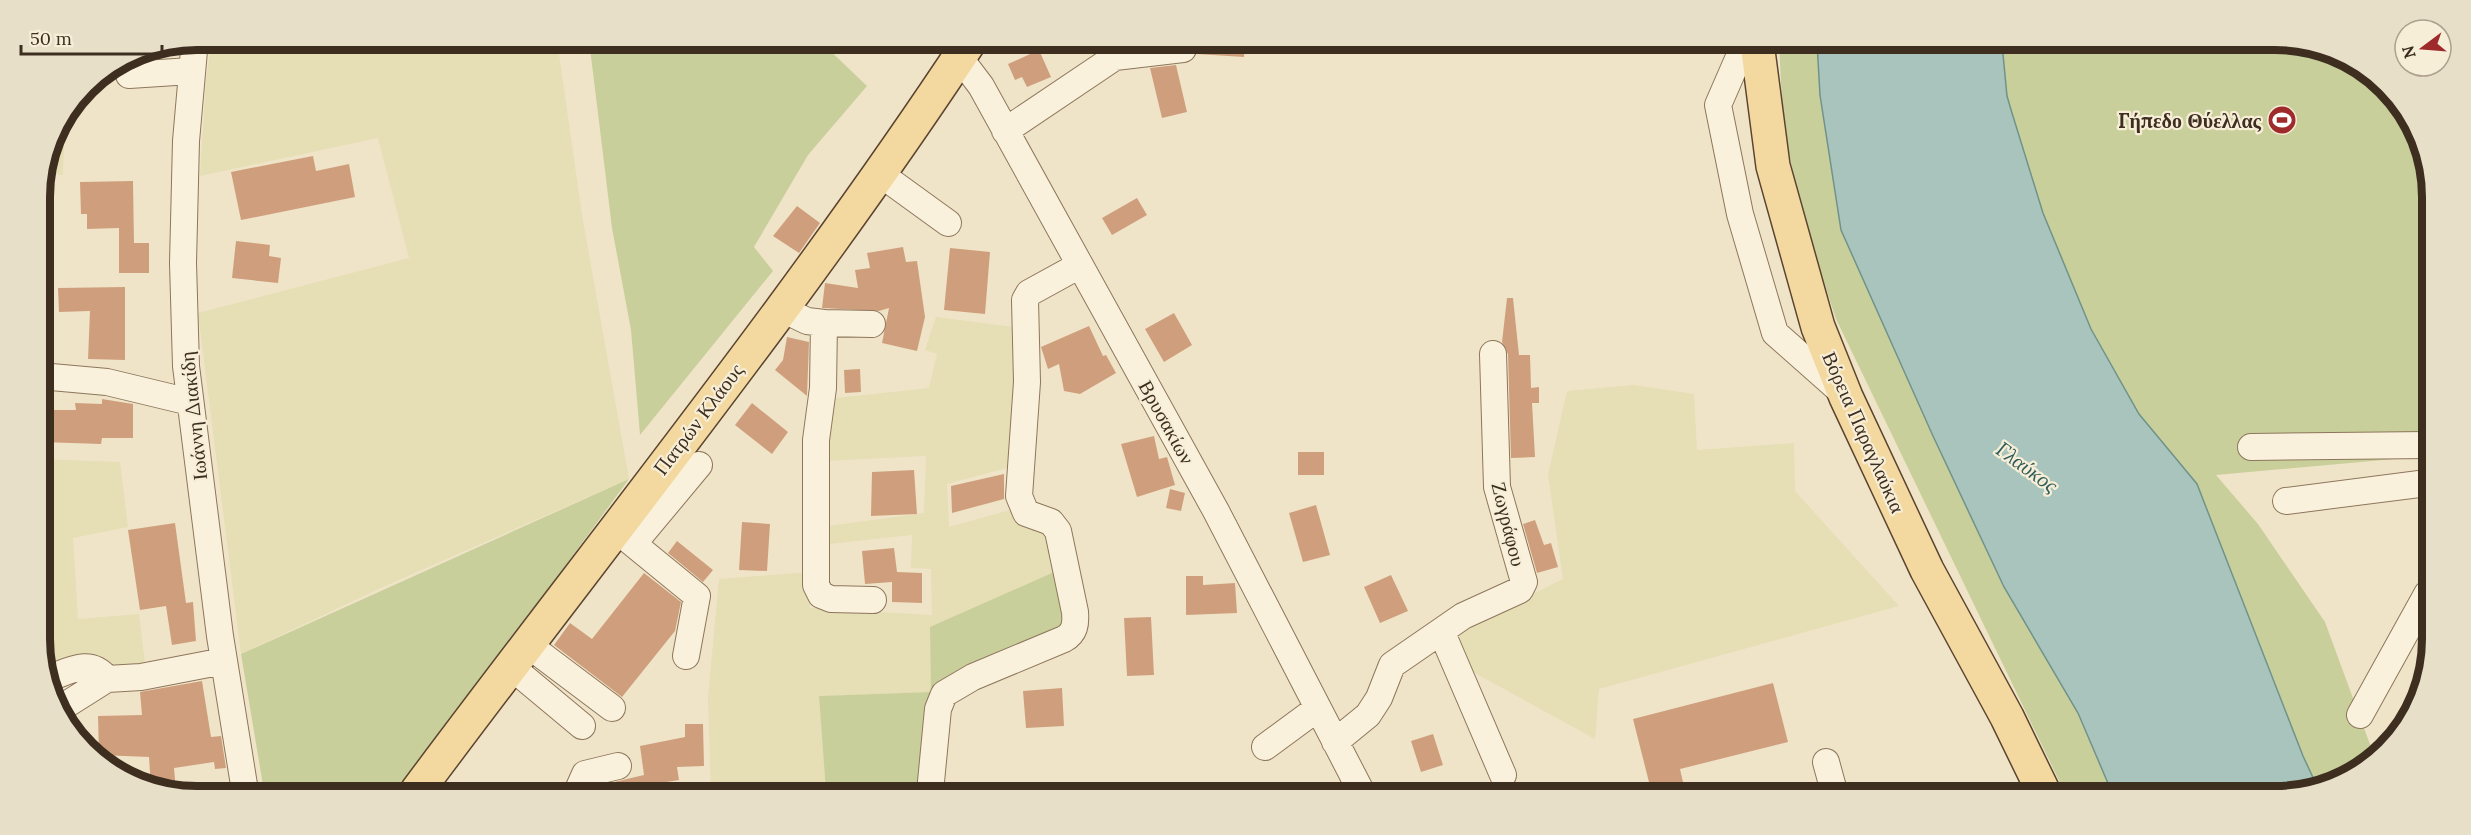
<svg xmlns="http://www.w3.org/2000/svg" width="2471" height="835" font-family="Lora,serif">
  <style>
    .farmland { fill: #e6deb5 }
    .green { fill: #c9cf9b }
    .water { fill: #a9c4bc; stroke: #6f938a; stroke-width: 1.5 }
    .building { fill: #cf9f7d }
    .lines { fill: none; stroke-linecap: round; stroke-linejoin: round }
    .minor-casing { stroke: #8d765c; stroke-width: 28 }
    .major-casing { stroke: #5b4430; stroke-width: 36 }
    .minor { stroke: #faf1dc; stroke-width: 26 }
    .major { stroke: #f3d9a0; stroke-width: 33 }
    .labels { text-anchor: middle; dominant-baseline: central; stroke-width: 4.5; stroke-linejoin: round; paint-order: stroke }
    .poi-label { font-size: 20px; font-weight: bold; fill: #3d2e20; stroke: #f7eed8; text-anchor: end }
    .street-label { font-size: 20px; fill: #3d2e20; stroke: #f7eed8 }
    .water-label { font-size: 21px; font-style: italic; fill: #2f5d5a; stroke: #f7eed8 }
    .rim { fill: none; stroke: #3d2e20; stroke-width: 8 }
  </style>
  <rect width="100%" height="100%" fill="#f0e4c8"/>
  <path class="farmland" d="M212 39 557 40 582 215 629 479 383 587 241 654 198 313 409 258 378 138 200 176 206 80Z
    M65 116 63 175 42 173 51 136Z
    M936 317 1021 328 1018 465 947 484 949 527 1017 508 1055 537 1061 569 931 692 819 696 826 792H711L708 697 719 579 810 572V608L932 615 931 569 911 568 912 535 820 545 821 527 924 513 926 456 825 461 827 399 929 388 937 354 925 350Z
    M1633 385 1694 394 1697 450 1794 443 1795 491 1899 606 1599 689 1595 739 1473 672 1452 634 1563 579 1548 475 1567 391Z
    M41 459 120 462 128 527 73 538 78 619 139 614 146 672 107 674 103 657 42 669Z"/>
  <path class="green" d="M589 40 820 41 867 86 808 155 754 247 773 271 640 435 631 330 612 228Z
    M1779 43H1817L1820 95 1841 230 1933 436 2004 587 2078 713 2113 795H2066L1836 319 1800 210 1783 121Z
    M2002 44H2315L2393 92 2429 166 2428 456 2216 475 2258 524 2325 622 2375 758 2371 763 2316 784 2303 756 2197 484 2139 414 2091 329 2043 213 2012 113 2007 97Z
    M629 479 400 791H264L241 654Z
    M1061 569 1072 627 938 694 926 792H826L819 696 931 692 930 627Z"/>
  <path class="water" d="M1817 43 2002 44 2007 96 2012 113 2043 213 2091 329 2139 414 2197 484 2303 756 2316 784 2284 796 2113 795 2078 713 2004 587 1933 436 1841 230 1820 95Z"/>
  <path class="building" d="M1196 42H1245L1244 57 1197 54Z
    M1039 50 1051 77 1027 87 1022 77 1015 80 1008 64Z
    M1176 65 1187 112 1162 118 1150 68Z
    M313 156 316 171 349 164 355 197 241 220 231 172Z
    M133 181 134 243H149V273H119V228L87 229V214H81L80 182Z
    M1137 198 1147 215 1112 235 1102 218Z
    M797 206 820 223 799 253 773 236Z
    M236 241 270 245 269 256 281 258 278 283 232 278Z
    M903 247 906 262 917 261 925 317 917 351 882 343 889 308 879 311 822 308 825 283 858 288 855 270 870 268 867 253Z
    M950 248 990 252 985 314 944 310Z
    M125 287V360L88 359 90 311 59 312 58 288Z
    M1507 298H1513L1519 355H1530L1531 388 1539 387V403H1532L1535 457 1511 458 1508 354 1502 342Z
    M1174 313 1192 345 1164 362 1145 329Z
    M1089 326 1103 356 1106 355 1116 373 1080 394 1064 391 1059 364 1048 369 1041 347Z
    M787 337 809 342 807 396 775 370 783 360Z
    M860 369 861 392 845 393 844 370Z
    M102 399 133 404V438H102L101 444 41 442V410H76L75 403 102 404Z
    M752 403 788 432 772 454 735 425Z
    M1154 436 1159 459 1167 457 1175 485 1137 497 1121 444Z
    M1298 452H1324V475H1298Z
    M914 470 917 514 871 516 872 472Z
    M1004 474V499L952 513 951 486Z
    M1170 489 1185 493 1181 511 1166 508Z
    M1316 505 1330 555 1303 562 1289 513Z
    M1535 520 1544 545 1551 543 1558 567 1537 573 1523 524Z
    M742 522 770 524 767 571 739 570Z
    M175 523 186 603 193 602 196 641 172 645 166 606 140 610 128 530Z
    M677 541 713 570 703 582 668 553Z
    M894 548 897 572 922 573V603L892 602V582L865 584 862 551Z
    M644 573 681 602 675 631 622 697 554 645 570 623 592 639Z
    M1391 575 1408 611 1380 623 1364 587Z
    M1186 576H1203V585L1235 583 1237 613 1186 615Z
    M1151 617 1154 675 1127 676 1124 618Z
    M202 681 211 737 221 736 226 768 215 769 214 762 174 768 176 791H156L151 788 149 757 99 755 98 716 142 715 140 692Z
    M1773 683 1788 742 1680 769 1683 782 1651 790 1633 719Z
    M1062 688 1064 726 1026 728 1023 691Z
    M685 724H703L704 766 677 767 679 780 647 785 649 792H598L597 786 644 775 640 746 685 737Z
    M1433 734 1443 765 1421 772 1411 741Z"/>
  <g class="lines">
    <g class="minor-casing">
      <path id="minor" d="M195 39 186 141 183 263 186 366 220 636 245 791
        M1745 43 1718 105 1740 214 1775 333 1844 394
        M959 57 981 86 1216 511 1362 793
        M129 75 191 71
        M1005 131 1115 57 1183 49
        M879 173 948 223
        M780 308 807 321 824 323 823 388 816 440V585L821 595 831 599 873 600
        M824 323 872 324
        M40 376 107 382 190 402
        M2251 447 2428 445
        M2286 501 2427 483
        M615 529 697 596 686 656
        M634 543 699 465
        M1442 633 1503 775
        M527 644 612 708
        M510 666 582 726
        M47 679C69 671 90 657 107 679
        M61 708 107 679 141 677 224 661
        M2360 715 2427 594
        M1335 742 1368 715 1379 698 1392 665 1463 616 1520 590 1524 582 1497 487 1493 354
        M1265 747 1318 708
        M1826 762 1835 795
        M577 792 585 774 618 766
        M930 792 938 709 944 694 973 677 1064 639C1075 633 1076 624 1075 612L1058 531 1051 522 1026 513 1019 496 1027 382 1025 300 1029 293 1080 265"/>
    </g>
    <g class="major-casing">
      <path id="major" d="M1757 43 1773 166 1818 327 1846 397 1927 570 2007 717 2045 795
        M417 791C602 543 799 300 970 41"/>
    </g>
    <use href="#minor" class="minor"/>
    <use href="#major" class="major"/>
  </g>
  <defs>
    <g id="stadium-disc" transform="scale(1.5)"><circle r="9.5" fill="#9e2a2b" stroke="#f7eed8"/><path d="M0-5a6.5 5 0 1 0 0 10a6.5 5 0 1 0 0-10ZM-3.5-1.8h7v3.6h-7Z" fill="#fff"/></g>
  </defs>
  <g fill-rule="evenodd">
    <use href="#stadium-disc" x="2282" y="120"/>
  </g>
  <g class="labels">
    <g class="poi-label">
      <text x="2261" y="120">Γήπεδο Θύελλας</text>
    </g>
    <g class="street-label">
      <text transform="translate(193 416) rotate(-96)">Ιωάννη Διακίδη</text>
      <text transform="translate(698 419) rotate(-53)">Πατρών Κλάους</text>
      <text transform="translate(1167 422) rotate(61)">Βρυσακίων</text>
      <text transform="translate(1864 432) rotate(66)">Βόρεια Παραγλαύκια</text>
      <text transform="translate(1509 524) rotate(76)">Ζωγράφου</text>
    </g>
    <g class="water-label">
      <text transform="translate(2027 467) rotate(36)">Γλαύκος</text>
    </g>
  </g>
  <path d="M0 0H2471V835H0ZM197 50H2275A147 147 0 0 1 2422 197V639A147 147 0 0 1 2275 786H197A147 147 0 0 1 50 639V197A147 147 0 0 1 197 50Z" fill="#e8dfc9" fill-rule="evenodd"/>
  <path class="rim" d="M197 50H2275A147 147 0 0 1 2422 197V639A147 147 0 0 1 2275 786H197A147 147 0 0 1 50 639V197A147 147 0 0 1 197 50Z"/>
  <g transform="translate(2423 48) rotate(254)"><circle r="28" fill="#f7eed8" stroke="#ada18e" stroke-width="1.5"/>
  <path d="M0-4.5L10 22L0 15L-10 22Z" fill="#9e2a2b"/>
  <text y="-9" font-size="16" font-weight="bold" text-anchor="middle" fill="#3d2e20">N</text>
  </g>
  <path d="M21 45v9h141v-9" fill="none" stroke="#3d2e20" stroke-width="3"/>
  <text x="30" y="45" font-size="18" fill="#3d2e20" stroke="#f7eed8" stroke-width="4.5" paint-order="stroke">50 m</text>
</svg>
